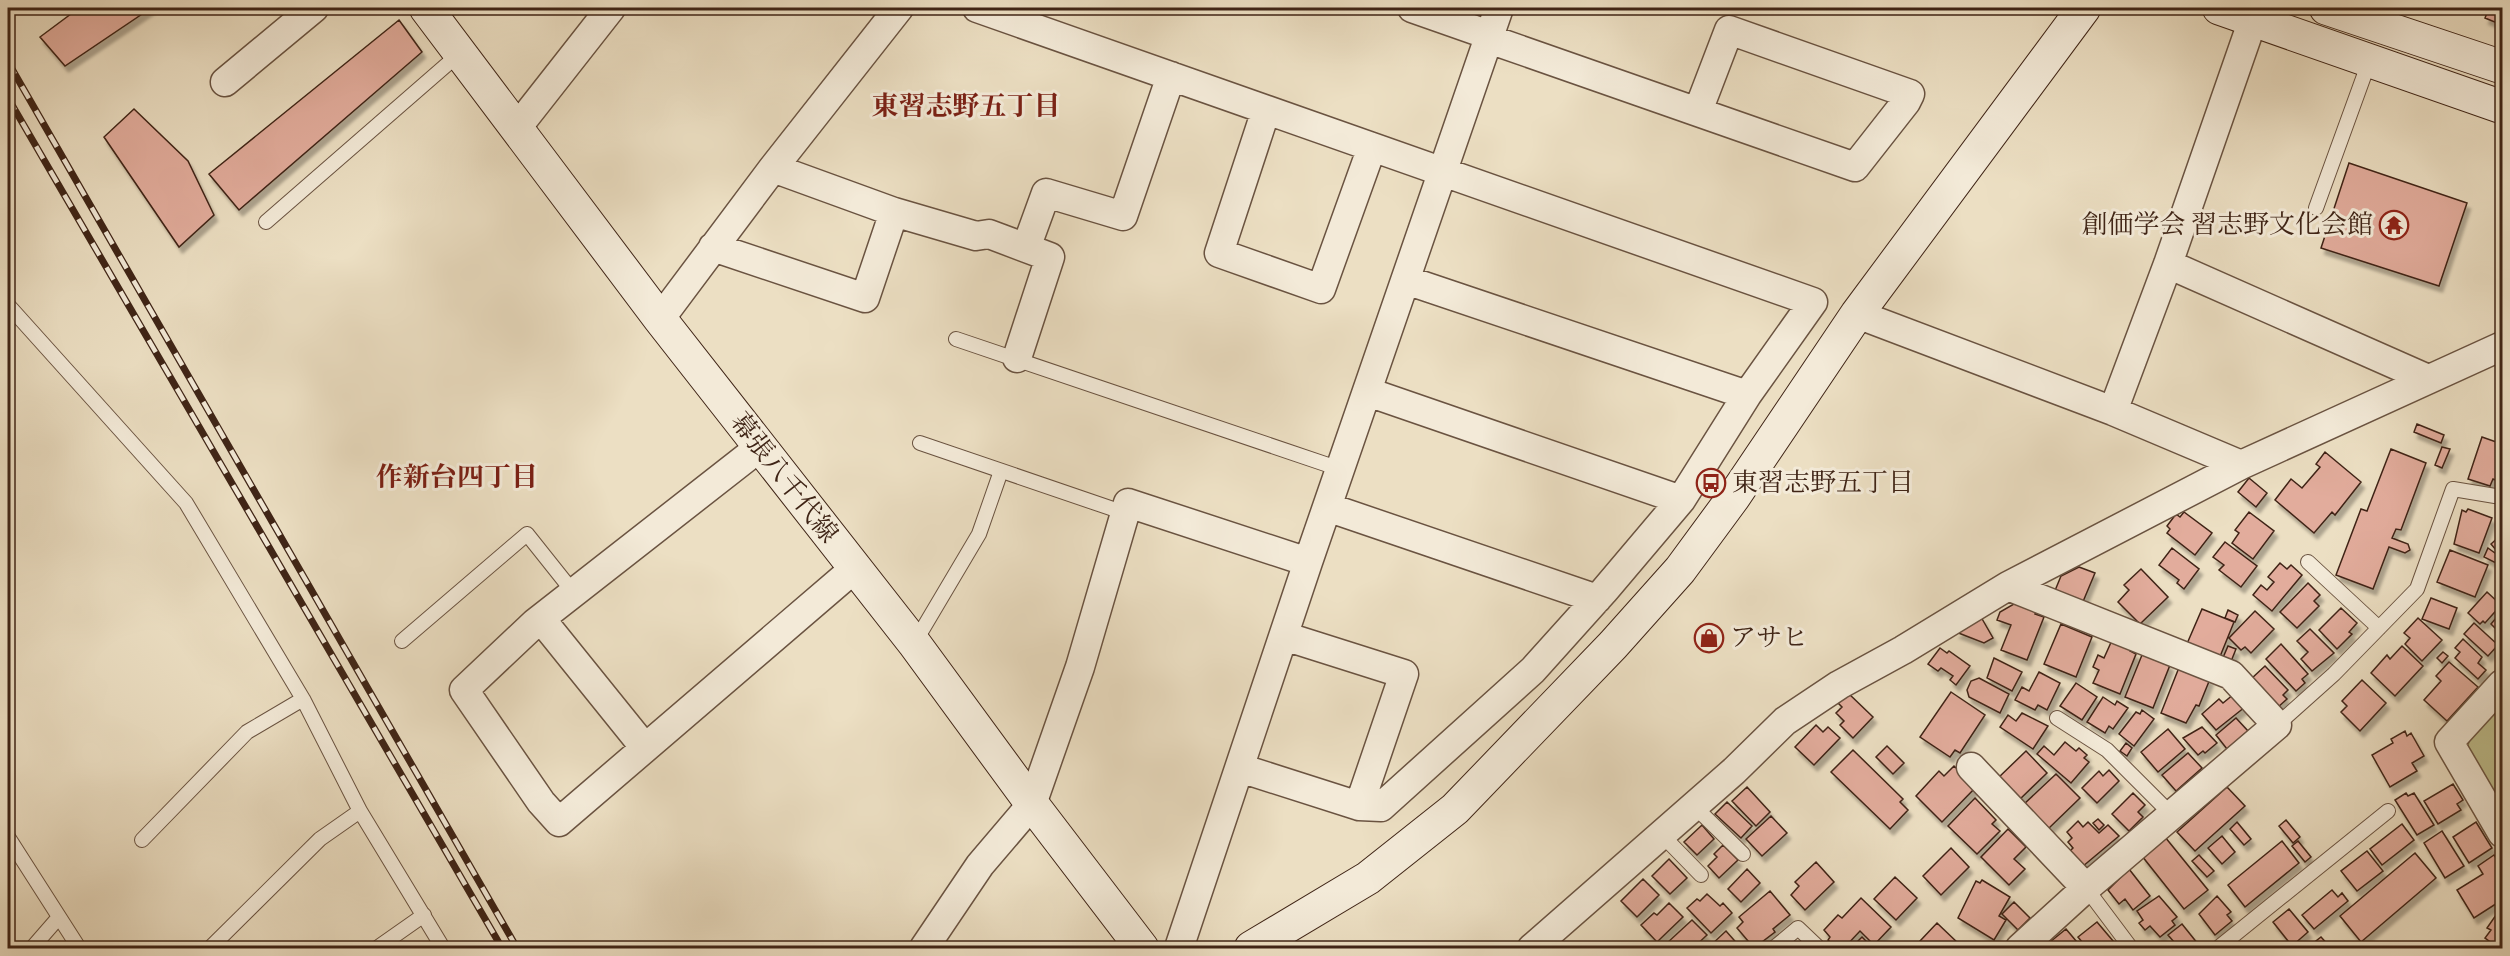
<svg xmlns="http://www.w3.org/2000/svg" width="2510" height="956" font-family="'IM FELL Double Pica','Noto Serif JP',serif">
  <style>
    .green { fill: #bfc08e; stroke: #7f7252; stroke-width: 1.5 }
    .building { fill: #e2ac9c; stroke: #3f2416; stroke-width: 1.5; filter: url(#shadow) }
    .lines { fill: none; stroke-linecap: round; stroke-linejoin: round }
    .lane-casing { stroke: #6a5341; stroke-width: 16 }
    .street-casing { stroke: #6a5341; stroke-width: 31 }
    .secondary-casing { stroke: #3f2416; stroke-width: 35 }
    .lane { stroke: #f3ead8; stroke-width: 14 }
    .street { stroke: #f3ead8; stroke-width: 28 }
    .secondary { stroke: #f3ead8; stroke-width: 33 }
    .rail-casing { stroke: #3f2416; stroke-width: 7 }
    .rail { stroke: #f3ead8; stroke-width: 4.5; stroke-dasharray: 14; stroke-linecap: butt }
    .labels { text-anchor: middle; dominant-baseline: central; stroke-width: 6; stroke-linejoin: round; paint-order: stroke }
    .poi-label { font-size: 26px; fill: #3f2416; stroke: #f3ead8; text-anchor: start }
    .street-label { font-size: 26px; fill: #3f2416; stroke: #f3ead8 }
    .neighbourhood-label { font-size: 27px; font-weight: bold; fill: #7a1f14; stroke: #f3ead8 }
  </style>
  <defs>
    <filter id="shadow"><feDropShadow dx="3.5" dy="6" stdDeviation="1.5" flood-color="#0004"/></filter>
  </defs>
  <rect width="100%" height="100%" fill="#ecdfc3"/>
  <filter id="stains"><feTurbulence type="fractalNoise" baseFrequency=".00333" numOctaves="4"/><feColorMatrix values="0 0 0 0 .2 0 0 0 0 .09 0 0 0 0 .02 0 0 0 .5 -.17"/></filter>
  <radialGradient id="worn" r=".72"><stop offset=".6" stop-color="#630" stop-opacity="0"/><stop offset="1" stop-color="#630" stop-opacity=".3"/></radialGradient>
  <path class="green" d="M2502 701V809L2467 751 2469 741Z"/>
  <path class="building" d="M79 8H151L65 66 40 37Z
    M2489 8H2502V25L2485 18Z
    M399 20 422 52 239 210 209 174Z
    M134 109 188 161 214 215 179 247 104 137Z
    M2349 163 2467 203 2439 286 2321 248Z
    M2417 424 2444 435 2441 443 2414 432Z
    M2482 437 2502 444V466L2498 481 2493 479 2490 486 2468 479Z
    M2442 447 2450 449 2442 468 2435 465Z
    M2391 449 2426 463 2401 530 2396 529 2392 538 2408 544 2410 550 2405 553 2389 547 2373 589 2336 575 2361 509 2367 511Z
    M2325 452 2361 482 2335 515 2332 512 2314 533 2275 500 2291 479 2302 488 2320 467 2316 464Z
    M2249 478 2267 493 2256 507 2238 492Z
    M2468 509 2492 518 2479 553 2454 544 2462 510 2466 512Z
    M2184 512 2212 533 2195 555 2167 533 2170 529 2167 526 2176 514 2180 517Z
    M2249 512 2274 531 2253 559 2232 543 2239 533 2235 530Z
    M2502 526V557L2491 544 2501 535 2497 531Z
    M2225 542 2257 566 2241 587 2219 570 2224 565 2213 557Z
    M2172 548 2199 569 2184 589 2177 583 2179 580 2159 565Z
    M2488 548 2499 556 2496 563 2484 557Z
    M2450 550 2488 565 2475 597 2437 582Z
    M2280 563 2287 569 2291 565 2302 575 2272 611 2253 595 2261 585 2267 590 2274 582 2268 577Z
    M2079 567 2095 573 2082 604 2054 593 2061 576Z
    M2141 569 2168 597 2140 624 2118 602 2129 590 2124 585Z
    M2308 583 2320 595 2314 601 2319 606 2297 628 2280 612Z
    M2502 587V599L2497 594Z
    M2487 592 2501 605 2485 623 2483 621 2480 624 2468 613Z
    M2431 598 2457 608 2449 629 2422 619Z
    M2019 601 2037 608 2035 614 2044 617 2027 660 2001 650 2011 625 1997 620 2000 612Z
    M2341 608 2357 623 2349 632 2352 634 2337 649 2319 630Z
    M2202 609 2234 622 2219 659 2186 646Z
    M2228 610 2238 615 2235 622 2225 618Z
    M2255 611 2274 629 2251 653 2245 647 2241 650 2229 638Z
    M2502 611V630L2500 633 2491 624Z
    M1981 617 1993 638 1984 643 1956 632Z
    M2418 618 2442 640 2422 661 2405 644 2410 638 2404 633Z
    M2474 623 2498 645 2488 656 2464 634Z
    M2061 624 2092 637 2076 677 2044 664Z
    M2310 629 2334 653 2312 671 2301 659 2308 652 2297 641Z
    M2113 638 2132 646 2130 651 2136 654 2120 694 2093 683 2099 670 2093 667 2098 655 2104 658Z
    M2463 639 2482 657 2478 663 2486 670 2478 679 2455 658 2460 652 2455 648Z
    M2281 644 2308 674 2302 679 2305 683 2296 691 2266 659Z
    M2228 646 2236 649 2230 664 2222 660Z
    M2402 646 2423 666 2395 696 2371 673 2387 655 2390 659Z
    M1940 648 1947 653 1949 651 1970 666 1956 685 1950 680 1953 676 1941 668 1938 671 1928 664Z
    M2144 650 2170 665 2153 708 2125 697Z
    M2443 652 2448 656 2442 663 2437 658Z
    M1994 658 2022 672 2012 691 1987 678Z
    M2449 662 2478 687 2447 721 2424 700 2441 681 2436 676Z
    M2180 665 2210 679 2199 706 2196 705 2186 723 2161 713Z
    M2265 666 2288 690 2283 695 2287 699 2277 708 2251 679Z
    M2039 672 2060 683 2047 710 2038 705 2035 710 2015 700 2022 687 2029 691Z
    M1979 678 2009 694 2000 713 1969 697 1967 690 1971 681Z
    M2362 680 2386 703 2360 731 2341 712 2347 706 2342 701Z
    M2076 683 2097 697 2082 720 2060 706Z
    M1847 692 1873 717 1853 738 1840 725 1844 721 1836 713 1842 707 1837 702Z
    M1951 692 1985 715 1960 753 1955 750 1950 757 1920 737Z
    M2234 694 2245 707 2216 730 2202 714 2219 699 2223 703Z
    M2103 697 2115 705 2117 701 2128 708 2113 729 2109 726 2105 733 2087 722Z
    M2142 710 2154 719 2134 746 2119 734 2136 712 2140 714Z
    M2022 713 2048 726 2033 749 2000 727 2008 715 2016 721Z
    M2236 718 2248 731 2227 749 2216 735Z
    M1816 725 1823 732 1828 727 1840 738 1814 765 1795 747Z
    M2202 727 2217 743 2205 753 2203 751 2198 755 2183 738Z
    M2168 729 2185 749 2158 772 2141 752Z
    M2405 731 2407 736 2411 733 2424 756 2412 763 2417 771 2390 787 2372 755 2393 743 2391 739Z
    M2065 742 2076 751 2079 748 2087 755 2084 758 2089 762 2071 783 2037 754 2044 746 2054 755Z
    M2126 743 2132 748 2127 756 2120 751Z
    M1887 746 1904 763 1893 774 1876 757Z
    M1853 750 1903 799 1900 802 1908 810 1890 829 1831 772Z
    M2026 751 2047 773 2017 802 1996 780Z
    M2188 753 2202 768 2176 791 2162 775Z
    M1954 766 1976 787 1942 822 1916 796 1939 771 1944 776Z
    M2109 770 2119 781 2097 803 2082 788 2099 771 2103 776Z
    M2056 774 2080 798 2047 830 2023 805Z
    M2453 784 2463 800 2457 804 2461 810 2438 824 2424 801Z
    M1747 787 1770 812 1756 826 1732 801Z
    M2227 787 2245 806 2195 851 2177 832Z
    M2133 793 2145 805 2138 812 2143 817 2129 831 2112 814Z
    M2406 793 2408 796 2414 793 2434 825 2417 835 2395 800Z
    M1975 798 1996 820 1992 824 2000 831 1977 854 1948 826Z
    M1727 802 1752 826 1741 838 1715 814Z
    M1771 816 1787 833 1762 856 1746 839Z
    M2098 819 2104 825 2099 830 2093 823Z
    M2286 820 2300 837 2293 843 2279 826Z
    M2078 821 2083 827 2088 822 2099 833 2108 825 2119 836 2082 867 2070 851 2073 848 2068 842 2072 838 2067 832Z
    M2237 822 2251 839 2244 845 2230 829Z
    M2476 822 2492 848 2469 863 2453 837Z
    M2402 824 2414 840 2382 865 2370 849Z
    M1702 825 1714 839 1697 855 1684 842Z
    M2008 829 2026 847 2014 859 2025 869 2009 885 1981 857Z
    M2442 831 2464 866 2445 878 2424 843Z
    M2222 836 2235 852 2222 864 2208 848Z
    M2165 837 2208 890 2184 909 2142 856Z
    M2282 841 2299 863 2245 907 2228 885Z
    M2298 841 2311 857 2305 862 2292 846Z
    M1723 845 1738 860 1719 878 1708 866 1717 857 1714 854Z
    M1951 848 1969 867 1941 895 1923 876Z
    M2367 851 2383 871 2357 891 2341 871Z
    M2415 853 2436 878 2361 942 2340 916Z
    M2199 855 2214 871 2207 877 2192 861Z
    M2494 855 2498 861 2502 860V900L2474 918 2457 890 2483 874 2478 866Z
    M1669 859 1687 878 1670 894 1652 876Z
    M1816 862 1834 882 1805 910 1791 895 1799 886 1795 882Z
    M1747 869 1760 883 1741 902 1728 889Z
    M2129 869 2150 896 2133 910 2125 899 2119 904 2108 890Z
    M1895 877 1917 898 1896 920 1874 899Z
    M1643 879 1659 895 1637 917 1621 901Z
    M1982 880 2010 897 1999 916 2006 920 1994 940 1958 918 1976 881 1980 883Z
    M2332 890 2338 897 2342 893 2348 901 2314 929 2302 915Z
    M1770 891 1790 915 1773 929 1775 932 1754 948 1737 928 1743 922 1739 917Z
    M1707 894 1720 906 1723 903 1732 913 1711 933 1687 908 1697 899 1700 901Z
    M2159 896 2177 917 2172 921 2175 925 2160 937 2150 926 2145 930 2139 923 2143 920 2137 911Z
    M2217 896 2231 912 2227 915 2232 921 2215 935 2199 914Z
    M1861 898 1891 927 1874 945 1860 931 1844 948H1837L1828 940 1830 937 1824 930 1838 915 1842 918Z
    M2014 902 2030 918 2018 930 2002 914Z
    M1669 903 1683 917 1657 942 1641 925 1654 913 1657 915Z
    M2289 909 2308 932 2292 946 2273 922Z
    M2502 912V948H2494L2496 946 2485 938 2491 930 2487 928 2496 915 2499 917Z
    M1692 920 1707 935 1693 948H1671L1667 943Z
    M2097 922 2119 948H2087L2078 937Z
    M1937 923 1960 945 1957 948H1927L1920 941Z
    M2182 924 2198 944 2194 948H2167L2174 942 2168 935Z
    M2066 929 2082 948H2055L2050 942Z
    M1726 931 1741 948H1713L1711 945Z
    M1862 937 1873 948H1851Z
    M2321 937 2331 948H2307Z
    M1905 942 1911 948H1899Z"/>
  <g class="lines">
    <g class="lane-casing">
      <path id="lane" d="M2316 208 2369 62
        M266 222 459 54
        M8 305 186 503 303 699 360 811 443 948
        M956 339 1340 469
        M920 443 1125 513
        M2308 562 2379 628
        M402 641 527 534 574 593
        M915 642 979 534 1001 471
        M2057 718 2107 750 2171 814
        M2277 725 2334 674 2417 589 2453 489 2501 497
        M1694 806 1743 854
        M1662 835 1701 875
        M8 837 79 948
        M142 840 247 732 303 699
        M2086 888 2131 948
        M32 948 59 917
        M210 948 320 839 360 811
        M377 948 424 915
        M1774 948 1798 928 1819 948
        M2218 948 2388 811"/>
    </g>
    <g class="street-casing">
      <path id="street" d="M977 8 1813 302 1747 395 1681 500 1604 591 1533 670 1381 807 1359 806 1240 768
        M1412 8 1489 35
        M1489 39 1855 167 1906 102 1910 94 1729 30 1698 111
        M225 82 314 8
        M1266 110 1219 253 1321 289 1372 147
        M516 129 611 8
        M773 168 894 212 976 236 989 234 1050 257 1017 358
        M713 247 865 298 894 212
        M1026 248 1046 193 1123 216 1171 76
        M2168 264 2428 379
        M1406 280 1747 395
        M1857 314 2113 411 2241 465
        M660 319 773 168 899 8
        M1368 392 1681 500
        M2113 411 2168 264 2257 8
        M760 447 535 623 464 690 541 802 559 822 855 568
        M1327 507 1597 599
        M2008 586 2231 675 2277 725 2086 888 2020 948
        M541 619 645 748
        M1284 636 1404 674 1359 806
        M2502 684 2449 742 2502 833
        M1971 767 2086 888
        M924 948 980 865 1032 804 1080 667 1128 503 1308 562
        M1179 948 1308 562 1499 8
        M1532 948 1734 771 1785 721 1839 685 1903 650 2008 586 2241 465 2502 346"/>
    </g>
    <g class="secondary-casing">
      <path id="secondary" d="M426 8 660 319 914 643 1032 804 1142 948
        M2219 8 2502 107
        M2326 8 2502 67
        M1251 948 1368 878 1455 809 1613 645 1680 570 1733 498 1857 314 2084 8"/>
    </g>
    <use href="#lane" class="lane"/>
    <use href="#street" class="street"/>
    <use href="#secondary" class="secondary"/>
    <g class="rail-casing">
      <path id="rail" d="M8 62 517 948
        M8 98 502 948"/>
    </g>
    <use href="#rail" class="rail"/>
  </g>
  <defs>
    <g id="temple-ring" transform="scale(1.5)"><circle r="9.5" fill="#f3ead8" stroke="#8f2418" stroke-width="1.5"/><path d="M0-6L5-2H3V0L6.5 2.5H4V6H1.5V3h-3V6H-4V2.5H-6.5L-3 0V-2H-5Z" fill="#8f2418"/></g>
    <g id="bus-ring" transform="scale(1.5)"><circle r="9.5" fill="#f3ead8" stroke="#8f2418" stroke-width="1.5"/><path d="M-5-6H5V4H4V6H2V4H-2V6H-4V4H-5ZM-3.5-4V0h7V-4ZM-3.5 1.2v1.5H-2V1.2ZM2 1.2v1.5H3.5V1.2Z" fill="#8f2418"/></g>
    <g id="shop-ring" transform="scale(1.5)"><circle r="9.5" fill="#f3ead8" stroke="#8f2418" stroke-width="1.5"/><path d="M-5-2.5h2.3a2.7 3.5 0 0 1 5.4 0H5L5.5 6h-11ZM-1.5-2.5h3a1.5 2.3 0 0 0-3 0Z" fill="#8f2418"/></g>
  </defs>
  <g fill-rule="evenodd">
    <use href="#temple-ring" x="2394" y="225"/>
    <use href="#bus-ring" x="1711" y="483"/>
    <use href="#shop-ring" x="1709" y="638"/>
  </g>
  <g class="labels">
    <g class="poi-label">
      <text x="2373" y="225" text-anchor="end">創価学会 習志野文化会館</text>
      <text x="1732" y="483">東習志野五丁目</text>
      <text x="1730" y="638">アサヒ</text>
    </g>
    <g class="street-label">
      <text transform="translate(784 478) rotate(52)">幕張八千代線</text>
    </g>
    <g class="neighbourhood-label">
      <text x="966" y="106">東習志野五丁目</text>
      <text x="457" y="477">作新台四丁目</text>
    </g>
  </g>
  <rect width="2510" height="956" fill="none" stroke="#ecdfc3" stroke-width="30"/>
  <rect x="9" y="9" width="2492" height="938" fill="none" stroke="#3f2416" stroke-width="3"/>
  <rect x="15" y="15" width="2480" height="926" fill="none" stroke="#3f2416" stroke-width="1.5"/>
  <rect width="100%" height="100%" filter="url(#stains)"/>
  <rect width="100%" height="100%" fill="url(#worn)"/>
</svg>
